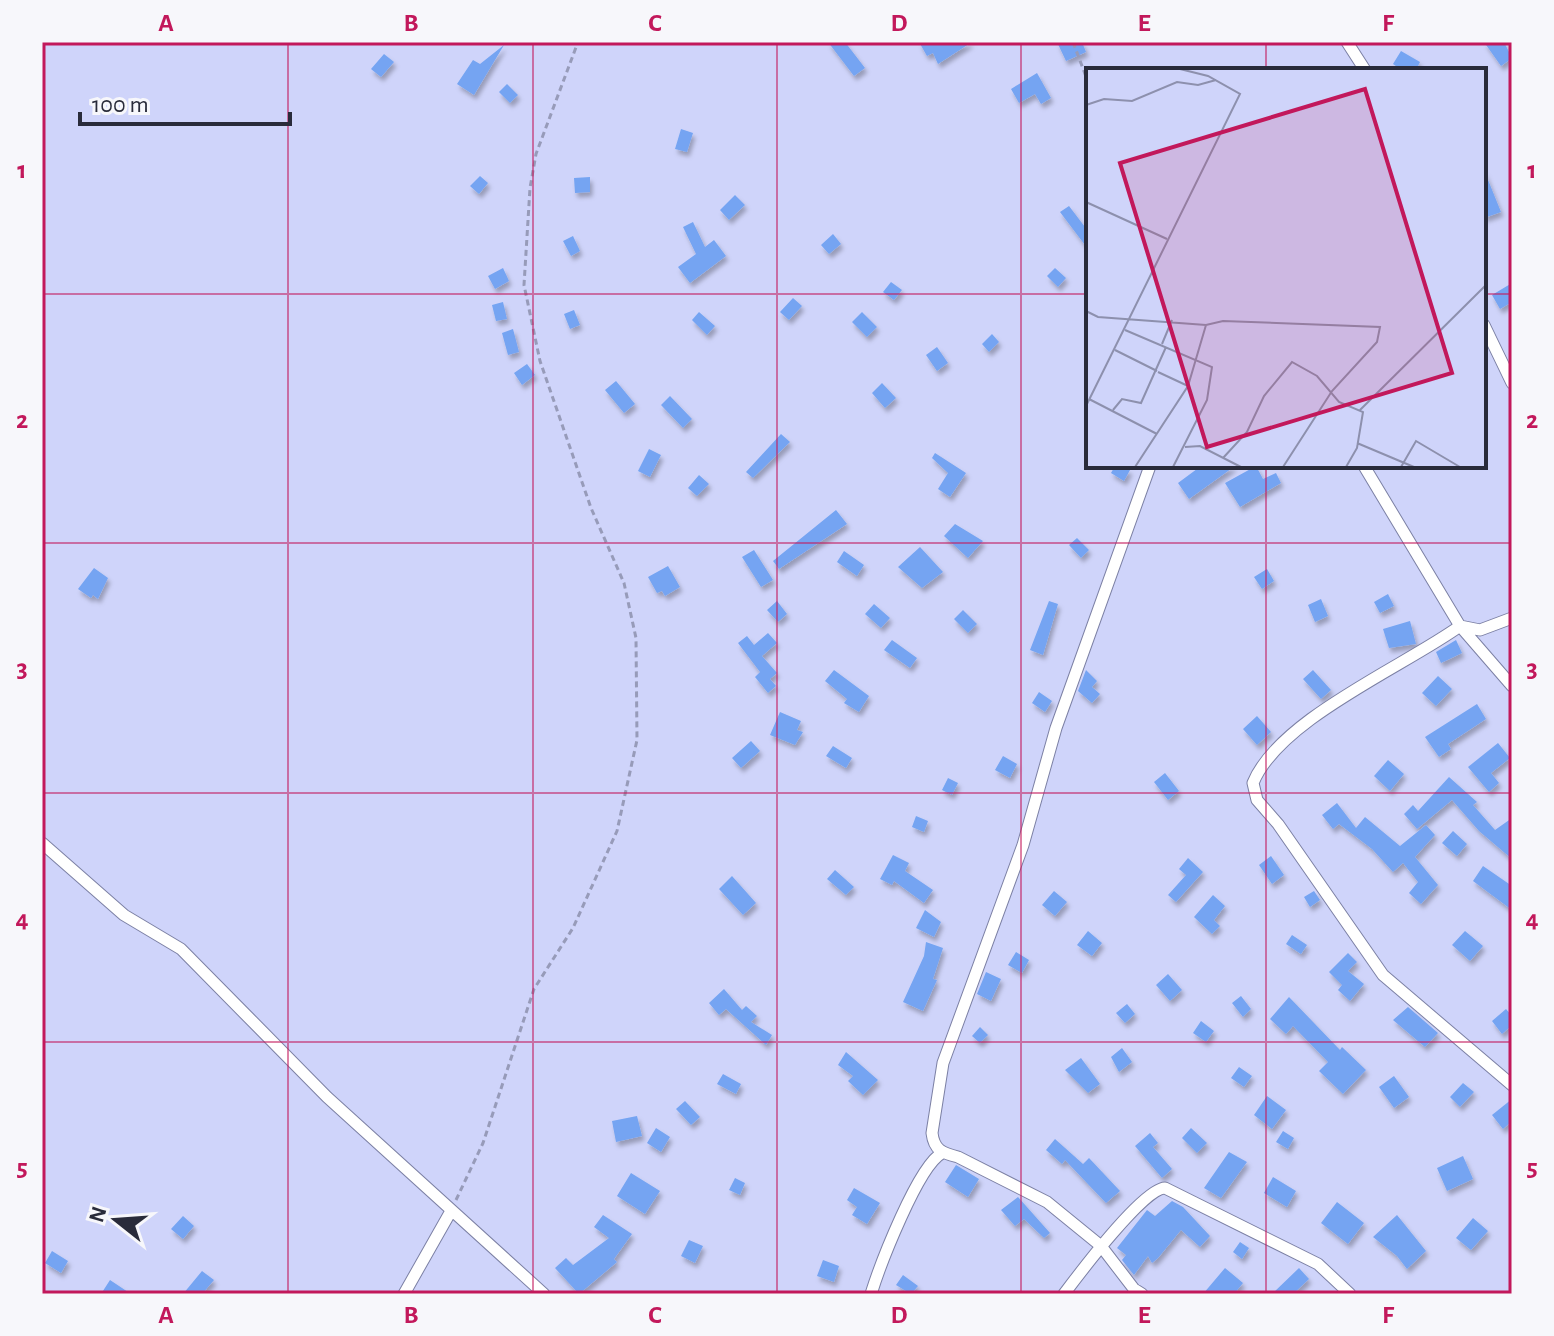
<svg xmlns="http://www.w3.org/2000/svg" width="1554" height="1336" font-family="'Alegreya Sans',sans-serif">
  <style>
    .building { fill: #74a4f2; filter: url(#shadow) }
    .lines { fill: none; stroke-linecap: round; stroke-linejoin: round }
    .minor-casing { stroke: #7c80a4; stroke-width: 13 }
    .path { stroke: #979bb9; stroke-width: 3; stroke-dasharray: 6 4; stroke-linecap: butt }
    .minor { stroke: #fff; stroke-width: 11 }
    .grid { fill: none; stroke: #c2185b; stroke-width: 2; stroke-opacity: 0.55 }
    .inset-road { fill: none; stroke: #8d90ad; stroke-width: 2 }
    .view { fill: #c2185b; fill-opacity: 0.15; stroke: #c2185b; stroke-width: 4 }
    .inset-edge { fill: none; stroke: #292b3a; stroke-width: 4 }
    .neatline { fill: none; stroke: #c2185b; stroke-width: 3 }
    .grid-label { font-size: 26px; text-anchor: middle; font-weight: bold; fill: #c2185b }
  </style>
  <defs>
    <filter id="shadow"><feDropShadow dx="2.5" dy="4.5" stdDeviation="2" flood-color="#0004"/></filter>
  </defs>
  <rect width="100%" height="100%" fill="#cfd4fa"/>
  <path class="building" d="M828 42H845L865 68 854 76Z
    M919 42H972L938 64 933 53 927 56Z
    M1057 42H1082L1086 52 1066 61Z
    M1484 42H1504L1512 58 1501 66Z
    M504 45 474 95 457 84 473 60 480 64Z
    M1401 51 1420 62 1416 70H1402L1393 64Z
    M384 54 394 62 381 77 371 69Z
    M1037 73 1051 98 1041 104 1035 94 1019 103 1011 89Z
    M507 84 518 95 510 103 499 92Z
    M681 129 693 133 687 152 675 149Z
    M1484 170 1501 212 1484 218Z
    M480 176 488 183 479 194 470 186Z
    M590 177V192L575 193 574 178Z
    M735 195 745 205 729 220 720 210Z
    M1069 206 1088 231V249L1060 212Z
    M693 222 705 247 714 240 726 256 690 283 678 267 696 254 683 227Z
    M833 234 841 244 829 254 821 245Z
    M573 236 580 251 571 256 563 241Z
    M503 268 509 281 495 289 488 276Z
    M1055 268 1066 278 1058 287 1047 276Z
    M891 282 902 290 894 300 883 292Z
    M1512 283V302L1500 309 1492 295Z
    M793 298 802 306 789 320 780 312Z
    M503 302 507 319 496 321 492 305Z
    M574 310 580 325 570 329 564 314Z
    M699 312 715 326 707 335 692 320Z
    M862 312 877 327 867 337 852 322Z
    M513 329 519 352 508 355 502 333Z
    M992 334 999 342 989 352 982 344Z
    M937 347 948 363 937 371 926 355Z
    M527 364 535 375 522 385 514 373Z
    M616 381 635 404 624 413 605 390Z
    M882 383 896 398 885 408 872 393Z
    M670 396 692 419 683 428 661 405Z
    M781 434 790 442 753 478 746 472Z
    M649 449 661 455 650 477 638 471Z
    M935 453 966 473 950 497 938 489 948 473 932 458Z
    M1115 466 1130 470 1124 481 1111 473Z
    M1201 466H1235L1189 499 1178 483Z
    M1256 466 1263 479 1276 473 1281 483 1240 507 1225 483Z
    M699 475 709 484 697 496 688 488Z
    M836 510 847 524 779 569 773 561Z
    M955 524 983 541 968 558 944 536Z
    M1077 538 1089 550 1081 558 1069 545Z
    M920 547 943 572 922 588 898 567Z
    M754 550 773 580 761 587 742 557Z
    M844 551 864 565 857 576 837 562Z
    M668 566 680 587 665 596 662 591 657 593 648 577Z
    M94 568 108 578 98 599 93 595 91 598 78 589Z
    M1267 569 1274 581 1262 589 1254 577Z
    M1388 594 1394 606 1380 613 1374 602Z
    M1321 599 1328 616 1315 622 1308 605Z
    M777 601 787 614 778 622 767 610Z
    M1049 601 1058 604 1043 655 1030 650Z
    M874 604 890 618 881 628 865 614Z
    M963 610 977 624 968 633 954 619Z
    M1410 621 1416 644 1389 648 1383 629Z
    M768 633 777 643 762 656 777 673 770 679 776 686 768 693 755 677 760 672 738 643 747 636 754 645Z
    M892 640 917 658 910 668 884 650Z
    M1456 640 1462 653 1441 663 1436 652Z
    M834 670 869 696 859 712 844 703 847 699 825 681Z
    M1086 670 1097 681 1092 687 1100 694 1092 703 1078 691Z
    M1313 670 1331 690 1321 699 1303 679Z
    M1438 676 1452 689 1436 706 1422 693Z
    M1039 692 1052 701 1045 712 1032 703Z
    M1477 704 1486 719 1448 744 1451 749 1439 757 1425 737Z
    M780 712 801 721 797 730 803 732 795 745 770 735Z
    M1257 716 1271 732 1257 745 1243 729Z
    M751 741 760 751 741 768 732 758Z
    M1498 743 1510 758 1491 773 1499 783 1489 792 1468 767Z
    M833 746 852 758 846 768 826 756Z
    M1003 756 1017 764 1010 778 995 770Z
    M1388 760 1404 774 1390 791 1374 776Z
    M1165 773 1179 791 1168 800 1154 782Z
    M1449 777 1477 802 1473 805 1495 830 1512 818V859L1479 831 1452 800 1417 829 1404 814 1413 805 1418 811Z
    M948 778 958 783 952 795 942 790Z
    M1337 803 1356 828 1365 817 1400 846 1426 825 1435 835 1415 857 1438 885 1421 904 1409 893 1418 882 1403 863 1393 872 1372 849 1339 824 1333 829 1322 815Z
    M916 816 928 821 924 832 912 827Z
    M1453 831 1467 844 1457 856 1442 843Z
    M893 855 909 863 905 871 933 890 924 903 894 881 892 885 880 879Z
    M1271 856 1284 875 1272 884 1259 865Z
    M1188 858 1203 872 1176 902 1168 895 1186 875 1179 869Z
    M1483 866 1512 886V910L1473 881Z
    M835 870 854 887 846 895 827 879Z
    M732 876 756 903 743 915 719 889Z
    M1054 891 1067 902 1055 916 1042 905Z
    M1314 891 1320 900 1310 907 1304 897Z
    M1213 895 1225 906 1214 920 1220 926 1212 934 1194 917Z
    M925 910 941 922 934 937 916 928Z
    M1088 931 1102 943 1092 956 1077 945Z
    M1465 931 1483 946 1470 961 1452 945Z
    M1292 935 1307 945 1301 954 1286 944Z
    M926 942 943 948 933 979 937 980 923 1011 903 1002 924 956Z
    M1016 952 1029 960 1022 973 1008 965Z
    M1348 953 1357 962 1348 971 1364 984 1350 1001 1338 990 1342 985 1329 972Z
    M986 972 1001 979 991 1001 977 994Z
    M1168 974 1182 990 1170 1001 1156 985Z
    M724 989 742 1010 746 1006 757 1016 751 1022 772 1035 766 1045 726 1009 719 1015 709 1003Z
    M1241 996 1251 1009 1243 1017 1232 1003Z
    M1289 997 1340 1050 1342 1047 1366 1070 1343 1094 1319 1071 1328 1062 1293 1026 1286 1034 1270 1019Z
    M1127 1004 1135 1014 1125 1023 1116 1013Z
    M1408 1007 1438 1033 1425 1047 1393 1020Z
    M1506 1009 1512 1016V1025L1502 1034 1492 1021Z
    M1201 1021 1214 1031 1206 1042 1193 1033Z
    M980 1027 988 1035 980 1043 972 1036Z
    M1122 1048 1132 1062 1119 1072 1111 1057Z
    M846 1052 878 1080 863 1095 848 1081 853 1076 838 1065Z
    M1081 1058 1100 1084 1088 1093 1065 1070Z
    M1239 1067 1252 1076 1244 1087 1231 1078Z
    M723 1074 741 1084 736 1094 717 1084Z
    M1394 1076 1409 1097 1394 1108 1379 1087Z
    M1463 1083 1474 1092 1460 1107 1450 1097Z
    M1267 1096 1286 1110 1272 1129 1254 1115Z
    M1512 1099V1121L1503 1129 1492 1115Z
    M685 1101 700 1117 691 1125 676 1109Z
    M637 1116 642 1136 616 1142 612 1121Z
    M656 1128 670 1137 661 1152 647 1143Z
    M1191 1128 1207 1143 1197 1153 1182 1138Z
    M1283 1131 1294 1138 1288 1149 1276 1142Z
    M1150 1133 1158 1143 1153 1147 1172 1169 1162 1178 1135 1146Z
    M1055 1139 1083 1164 1089 1158 1120 1191 1106 1203 1065 1160 1062 1164 1046 1150Z
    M1229 1152 1247 1162 1221 1198 1204 1188Z
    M1463 1156 1473 1179 1447 1191 1437 1168Z
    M956 1165 979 1179 968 1197 945 1182Z
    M631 1173 660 1191 645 1214 617 1196Z
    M1273 1177 1296 1191 1287 1207 1264 1193Z
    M735 1178 745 1183 740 1195 729 1190Z
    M854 1188 880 1203 867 1224 852 1215 857 1207 847 1200Z
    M1018 1197 1050 1233 1044 1238 1024 1219 1015 1226 1001 1210Z
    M1172 1201 1183 1207 1210 1236 1200 1247 1181 1230 1158 1258 1152 1263 1148 1256 1134 1275 1122 1260 1126 1255 1117 1248 1147 1210 1155 1216Z
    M1337 1202 1364 1223 1348 1244 1321 1223Z
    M603 1215 632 1234 614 1259 617 1262 579 1294 555 1268 566 1258 573 1265 609 1238 594 1227Z
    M1397 1215 1426 1251 1407 1269 1397 1256 1373 1237Z
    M183 1216 194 1226 183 1239 171 1229Z
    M1473 1218 1488 1231 1471 1250 1456 1238Z
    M689 1240 703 1246 695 1263 681 1256Z
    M1240 1242 1249 1248 1242 1259 1233 1252Z
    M52 1251 68 1261 61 1273 45 1263Z
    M823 1260 839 1266 834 1282 817 1276Z
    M1225 1268 1243 1283 1234 1294H1203Z
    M1299 1268 1309 1279 1293 1294H1272Z
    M202 1271 214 1280 202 1294H183Z
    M903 1275 918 1286 911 1294 896 1285Z
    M110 1280 131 1294H101Z"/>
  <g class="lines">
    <g class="minor-casing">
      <path id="minor" d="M1347 42 1365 70
        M1484 325 1512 383
        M1364 466 1460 626 1512 686
        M1512 618 1480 630 1460 626C1405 666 1279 719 1253 783L1257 800 1278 824 1383 975 1512 1085
        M42 843 124 915 181 949 327 1097 544 1294
        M404 1294 451 1211
        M871 1294C880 1265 918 1166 942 1153
        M1064 1294C1079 1274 1144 1188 1165 1188L1318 1264 1350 1294
        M1142 1294 1134 1289 1101 1246 1047 1202 958 1157C942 1153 934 1150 932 1133L943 1063 1023 845 1056 728 1150 466"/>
    </g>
    <path class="path" d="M1073 42 1088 82
      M456 1200 483 1143 534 989 573 928 617 831 637 740 636 638 624 583 591 508 540 361 524 285 530 188 536 154 578 42"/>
    <use href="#minor" class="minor"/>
  </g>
  <path class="grid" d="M288 42V1294M533 42V1294M777 42V1294M1021 42V1294M1266 42V70M42 294H1088M1484 294H1512M1266 466V1294M42 543H1512M42 793H1512M42 1042H1512"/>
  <g transform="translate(1086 68)">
    <rect width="400" height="400" fill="#cfd4fa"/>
    <path class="inset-road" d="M0 37 18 31 46 33 91 14 112 17 130 12M0 134 81 171M0 243 12 249 120 257 137 253 294 259 291 274 246 323 197 399M39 262 126 299 121 332 87 399M76 276 86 252M29 282 71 303M72 304 102 318M3 331 71 366M0 338 154 26 122 8 94 1M27 342 36 331 55 335 80 279M274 342 400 217M271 375 328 399M99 379 114 378 155 399M137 390 161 364 178 328 206 294 231 308 253 334 277 344 271 380 260 399M49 399 102 318 120 257M315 399 330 373 374 399"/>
    <path class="view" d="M279 21 366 305 121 379 34 95Z"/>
    <rect width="400" height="400" class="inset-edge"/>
  </g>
  <rect width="1554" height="1336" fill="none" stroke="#f7f7fb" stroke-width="88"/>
  <g transform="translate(116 1220) rotate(287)" stroke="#f7f7fb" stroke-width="6" paint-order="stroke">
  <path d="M0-6L14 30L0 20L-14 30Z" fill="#292b3a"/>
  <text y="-12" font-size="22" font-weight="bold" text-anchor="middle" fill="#292b3a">N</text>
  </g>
  <path d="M80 112v12h210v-12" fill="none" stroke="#292b3a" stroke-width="4"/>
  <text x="92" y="112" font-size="24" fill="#292b3a" stroke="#f7f7fb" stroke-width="6" paint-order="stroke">100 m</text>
  <rect x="44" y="44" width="1466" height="1248" class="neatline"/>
  <g class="grid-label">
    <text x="166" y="31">A</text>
    <text x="411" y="31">B</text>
    <text x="655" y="31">C</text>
    <text x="899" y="31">D</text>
    <text x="1144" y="31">E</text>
    <text x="1388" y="31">F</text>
    <text x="22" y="178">1</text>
    <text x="1532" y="178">1</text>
    <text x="22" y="428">2</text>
    <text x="1532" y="428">2</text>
    <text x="22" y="677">3</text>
    <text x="1532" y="677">3</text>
    <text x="22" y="927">4</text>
    <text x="1532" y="927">4</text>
    <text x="22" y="1176">5</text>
    <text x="1532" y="1176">5</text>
    <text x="166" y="1323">A</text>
    <text x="411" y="1323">B</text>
    <text x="655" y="1323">C</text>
    <text x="899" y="1323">D</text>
    <text x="1144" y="1323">E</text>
    <text x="1388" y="1323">F</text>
  </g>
</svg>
